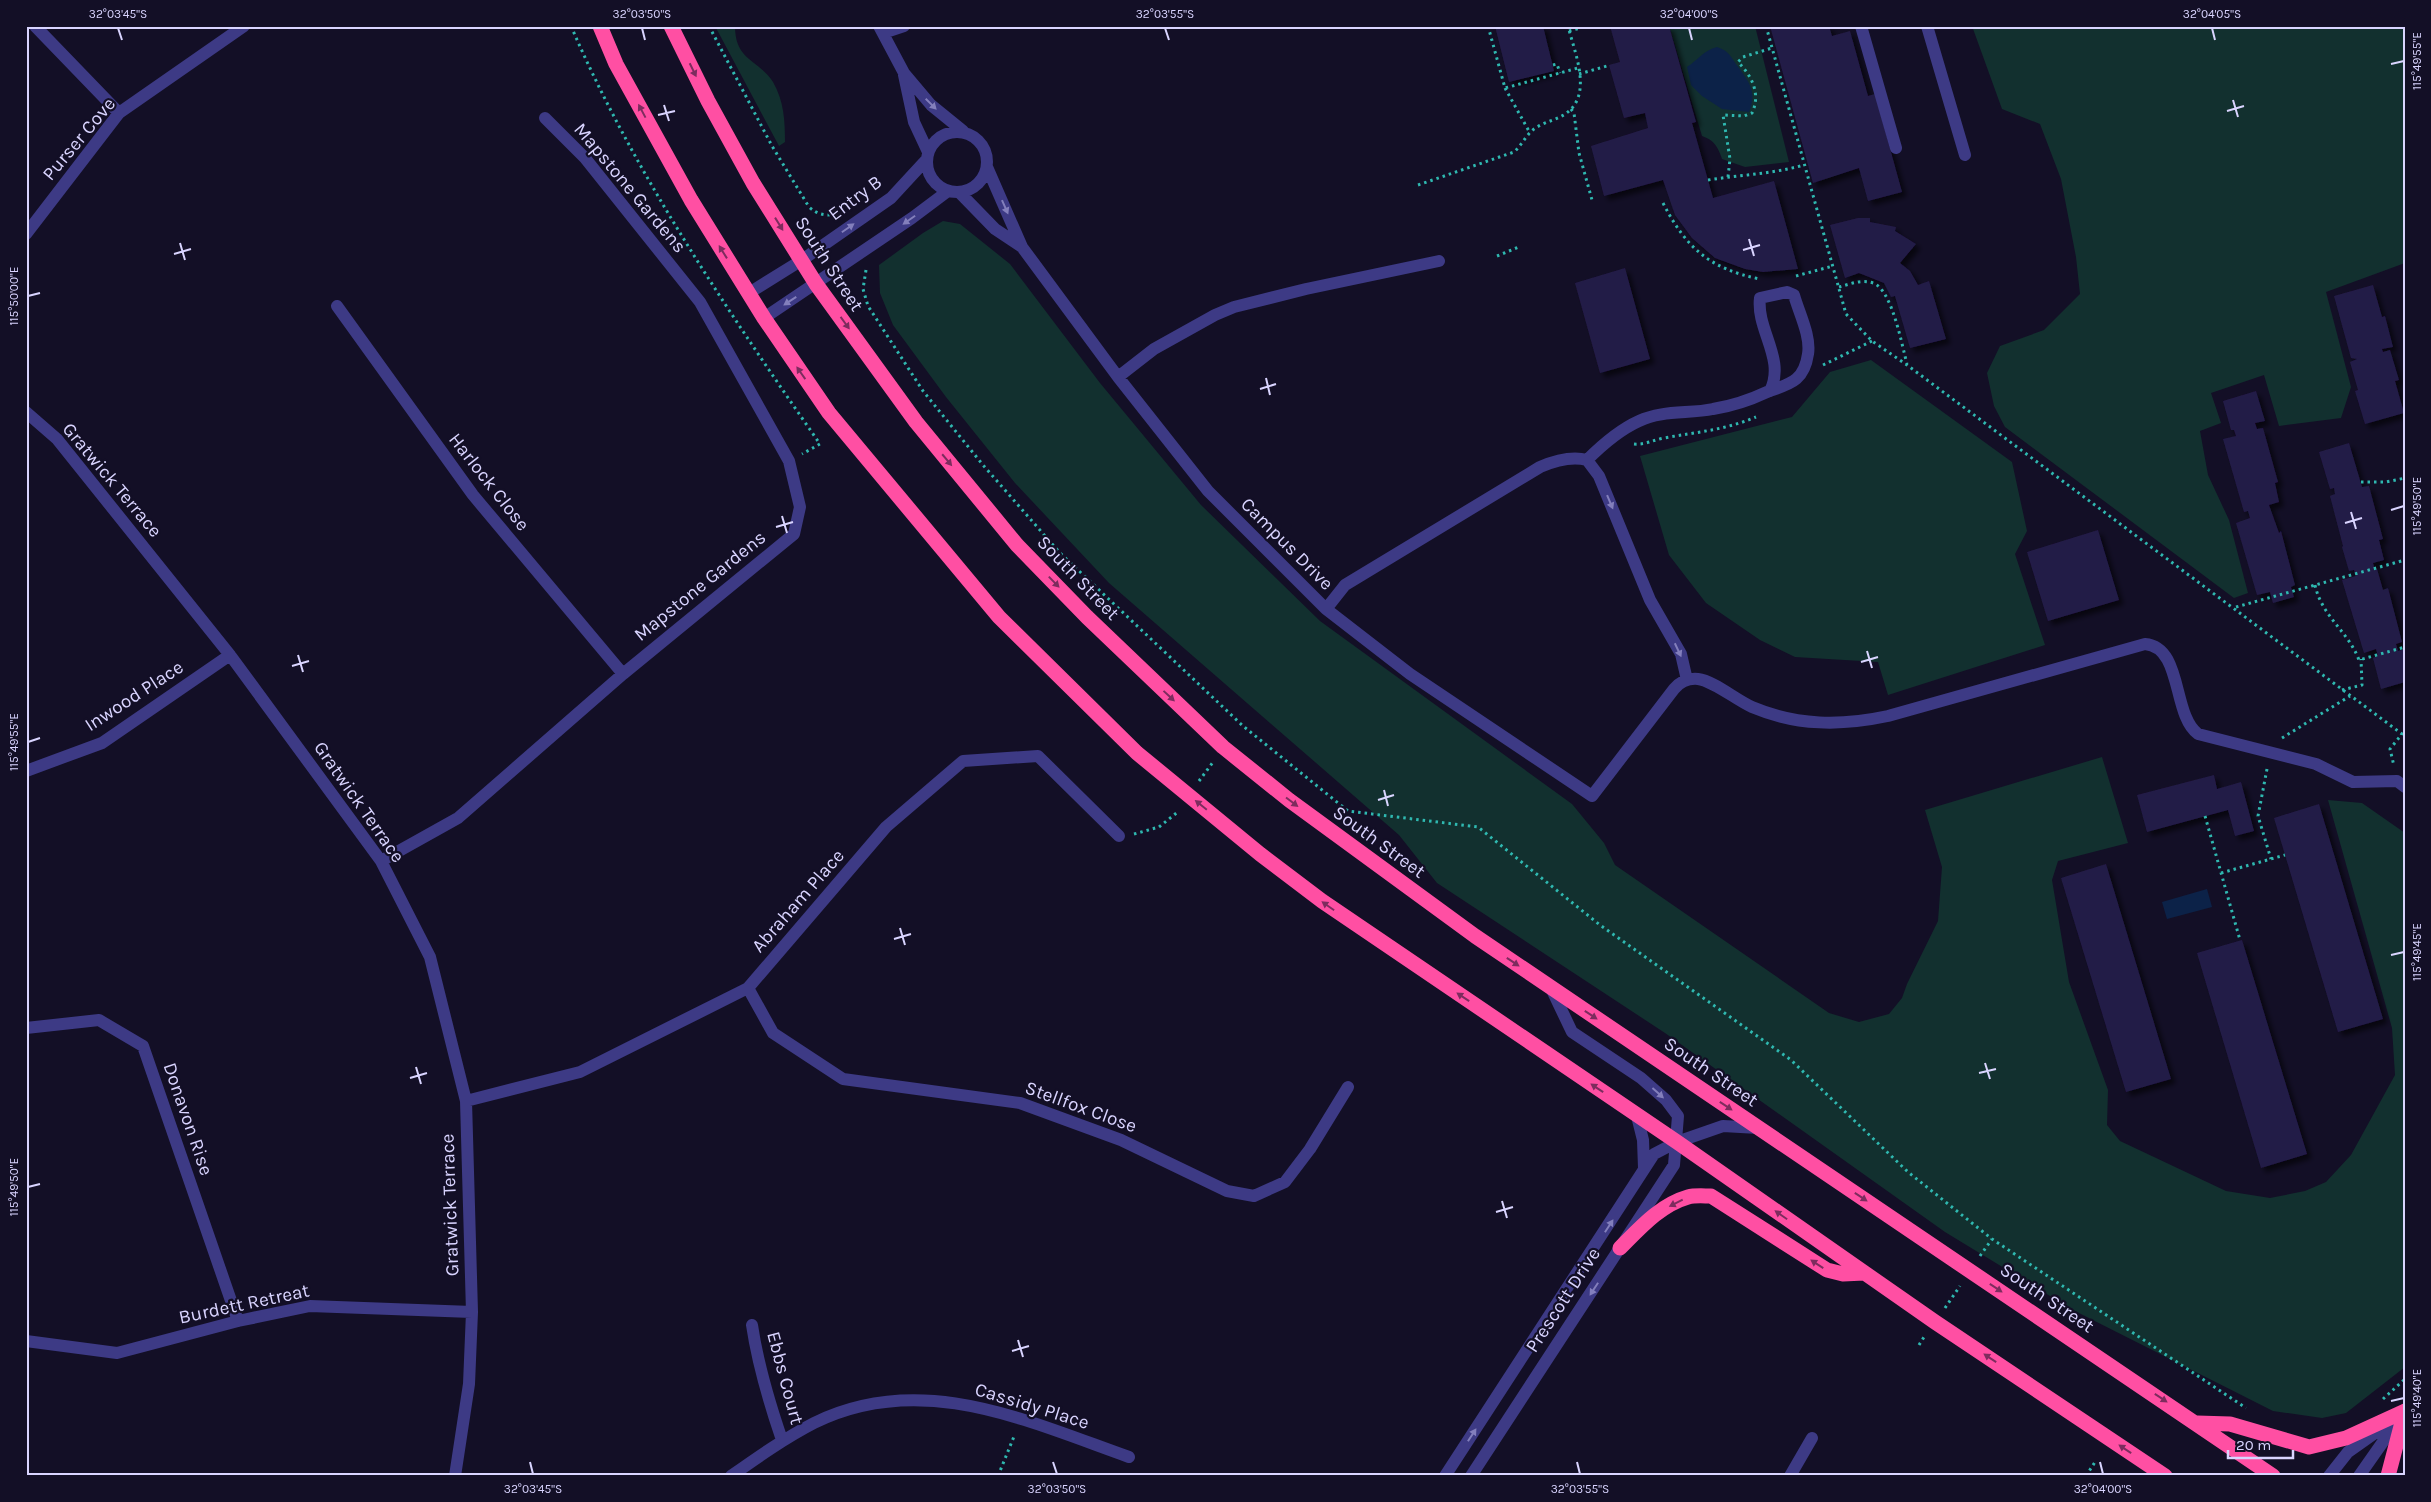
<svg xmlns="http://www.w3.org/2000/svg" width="2431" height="1502" font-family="Karla,sans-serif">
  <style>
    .green { fill: #12302f }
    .water { fill: #0c2248 }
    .building { fill: #241b47; filter: url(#shadow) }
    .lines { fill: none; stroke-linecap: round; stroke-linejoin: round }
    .path { stroke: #2fb8b0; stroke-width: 3; stroke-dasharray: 2.5 4; stroke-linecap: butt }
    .minor { stroke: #3d3a85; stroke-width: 12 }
    .highway { stroke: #ff4fa3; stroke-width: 15 }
    .oneway { fill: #7d2c5e }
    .oneway2 { fill: #837fbc }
    .ticks { fill: none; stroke: #d9d4ff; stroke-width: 2 }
    .labels { text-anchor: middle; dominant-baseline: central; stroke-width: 4.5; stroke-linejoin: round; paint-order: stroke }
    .street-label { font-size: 19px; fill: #d9d4ff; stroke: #130f26 }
    .neatline { fill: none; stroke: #d9d4ff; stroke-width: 2 }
    .ticks-label { font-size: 12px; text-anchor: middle; fill: #d9d4ff }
  </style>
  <defs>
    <filter id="shadow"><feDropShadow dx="4.5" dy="4.5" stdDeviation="2.5" flood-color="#0009"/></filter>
  </defs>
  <rect width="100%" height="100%" fill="#130f26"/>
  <path class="green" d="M715 26H735C735 61 758 59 773 82 784 101 785 121 785 142L779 146Z
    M1669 26H1755L1789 162 1745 167 1722 159C1718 147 1714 140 1702 136Z
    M1972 26H2405V263L2326 292 2351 387 2341 418 2279 426 2264 375 2211 393 2221 423 2200 431 2208 475 2229 520 2248 593 2234 598 2005 427 1994 406 1987 373 2000 346 2044 330 2080 294 2076 257 2061 179 2040 124 2002 109Z
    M943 221 960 224 1010 264 1100 383 1201 505 1320 621 1572 804 1604 843 1615 865 1829 1013 1859 1022 1889 1014 1902 998 1907 984 1938 921 1942 867 1925 810 2102 757 2128 843 2058 861 2052 880 2069 982 2108 1090 2107 1125 2120 1141 2226 1191 2270 1198 2305 1191 2326 1182 2351 1155 2395 1075 2392 1028 2328 800 2362 803 2405 833V1367L2346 1413 2322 1418 2273 1411 2073 1310 1945 1232 1665 1033 1437 883 1399 835 1109 583 1015 483 946 397 893 325 880 293 879 265 923 233Z
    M1871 360 2012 462 2027 531 2015 554 2045 645 1888 695 1878 662 1795 657 1760 640 1706 603 1669 555 1640 456 1792 417 1830 372Z"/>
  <path class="water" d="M1717 47C1730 51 1731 58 1739 68 1750 83 1757 93 1749 112L1722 109 1702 96 1691 85 1687 67C1698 60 1704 50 1717 47Z
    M2207 889 2212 907 2167 919 2162 902Z"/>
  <path class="building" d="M1495 26H1543L1554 71 1509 82Z
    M1610 26H1669L1696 122 1692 123 1713 198 1774 181 1798 269 1763 272 1745 269 1715 258 1692 238 1675 215 1663 180 1604 196 1591 146 1648 128 1645 113 1624 118 1609 65 1620 62Z
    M1770 26H1829L1832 36 1850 31 1868 96 1875 94 1902 192 1868 201 1859 168 1813 183Z
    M1858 218H1870V222L1896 227 1895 231 1916 244 1900 263 1910 271 1918 285 1929 281 1946 339 1910 348 1895 296 1891 297 1884 283 1859 273 1845 278 1830 225Z
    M1625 268 1650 359 1600 373 1575 283Z
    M2373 285 2382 317 2385 316 2393 347 2382 349 2383 352 2390 350 2399 380 2395 381 2404 413 2365 424 2355 391 2358 390 2350 362 2357 359 2351 358 2334 296Z
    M2256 391 2265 421 2255 423 2257 429 2263 428 2278 482 2275 483 2279 502 2269 505 2279 533 2281 531 2295 585 2291 587 2294 597 2273 603 2270 592 2257 595 2236 523 2250 518 2248 511 2244 512 2223 439 2236 436 2234 430H2231L2223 401Z
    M2349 443 2362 487 2369 486 2383 539 2379 540 2384 560 2373 563 2375 570 2377 569 2383 590 2388 588 2402 642 2396 644 2398 651 2405 649V682L2381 689 2373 658 2378 656 2376 649 2364 653 2342 580 2356 576 2354 570 2349 571 2342 547 2343 546 2330 496 2335 494 2334 488 2330 489 2319 452Z
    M2098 530 2119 600 2048 621 2027 552Z
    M2214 775 2217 789 2241 782 2254 831 2235 836 2228 810 2147 832 2137 795Z
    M2319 804 2383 1019 2338 1032 2274 818Z
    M2106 864 2171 1079 2126 1092 2061 878Z
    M2242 940 2307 1154 2261 1168 2197 953Z"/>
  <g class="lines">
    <path class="path" d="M571 26C634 173 729 313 820 444L802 454
      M709 26 772 146 809 207C818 215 825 216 837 214
      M1488 26 1505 88 1578 68
      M1766 26 1846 314 1872 341 1907 365 2402 734 2390 749 2394 766
      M1569 31 1584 27
      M1553 65 1557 64 1560 73
      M1579 74 1607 66
      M1505 88 1530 133
      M1571 109 1574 113 1579 153 1592 200
      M1728 177 1730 159 1723 115 1744 116 1752 113C1761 94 1752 76 1738 62L1743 57 1772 48
      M1708 180C1740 175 1772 174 1804 165
      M1418 185 1514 152C1522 145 1526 135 1534 129 1545 121 1559 120 1569 111 1592 91 1574 51 1568 26
      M1663 203C1686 248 1710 269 1760 279
      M1497 256 1521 246
      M866 270 863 289 868 306 923 391 983 465 1060 553 1243 726 1348 811 1478 827 1600 925 1791 1060 1908 1172 1992 1239 2246 1408
      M1796 276 1833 266
      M1839 287C1850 284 1862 279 1873 283 1892 289 1902 346 1907 364
      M1823 365 1872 341
      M1634 444C1645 445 1653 440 1664 438 1697 432 1725 430 1756 417
      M2361 482H2386L2405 478
      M2315 585C2322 617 2348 631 2359 660L2405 647
      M2236 607 2405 560
      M2342 690 2362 685 2361 659
      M2282 738 2350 696
      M2267 769 2258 816 2271 859
      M1199 781 1213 762
      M2205 816 2240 940
      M1134 834 1159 827 1179 811
      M2221 873 2285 855
      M1980 1256 1992 1239
      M1945 1308 1960 1286
      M1919 1345 1924 1337
      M2383 1399 2405 1379
      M998 1476 1015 1434
      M2086 1476 2095 1462"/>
    <path class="minor" d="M35 26 119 113
      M879 26 904 73 931 105 963 131
      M1861 26 1896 148
      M1927 26 1965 155
      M883 33 904 26
      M904 75 914 122 928 152
      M927 162a30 30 0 1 1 60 0a30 30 0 1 1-60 0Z
      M987 167 1022 247 1118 377 1208 491 1326 609 1410 674 1592 796 1674 689C1680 682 1688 678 1698 679 1714 681 1736 700 1752 707 1797 726 1841 726 1888 716L2145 644C2183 647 2172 715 2198 734L2316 764 2353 782 2397 781 2405 787
      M959 192 995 229 1022 247
      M26 234 119 113 244 26
      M749 293 802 260 891 198 927 159
      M337 306 473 495 623 674
      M764 318 912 218 948 191
      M1118 377 1154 349 1215 315 1234 307 1306 289 1439 261
      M26 412 57 439 230 655 381 861 430 957 466 1101 472 1312 469 1384 455 1476
      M1587 460C1602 445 1619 430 1639 421 1662 410 1689 414 1713 409 1732 406 1750 400 1767 392 1789 384 1804 382 1808 354 1811 336 1799 313 1794 295L1787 292 1760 298C1756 330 1786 359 1770 391
      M1326 609 1345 585 1540 467C1554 461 1572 456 1587 460L1599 476 1650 600 1681 654 1687 680
      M26 771 102 743 230 655
      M381 861 458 818 623 674 794 534 800 507 789 461 700 302 585 158 545 118
      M748 988 773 1033 843 1079 1020 1103 1121 1140 1227 1191 1254 1196 1285 1182 1310 1149 1348 1087
      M26 1028 99 1020 143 1046 238 1321
      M466 1101 580 1072 748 988 886 827 963 761 1038 756 1119 836
      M1637 1116 1643 1140 1644 1168
      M752 1325C758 1366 769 1402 782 1440
      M26 1341 117 1353 238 1321 310 1306 472 1312
      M731 1476C758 1457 785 1438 814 1423 921 1370 1027 1421 1129 1457
      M1445 1476 1654 1154 1677 1142 1723 1126 1758 1128
      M1471 1476 1674 1165 1678 1116 1666 1100 1641 1078 1572 1032 1551 988
      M1790 1476 1812 1438
      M2329 1476 2348 1452 2389 1423
      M2359 1476 2399 1419"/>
    <path class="highway" d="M600 26 616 64 691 200 764 318 829 413 999 617 1137 753 1260 854 1322 901 1677 1142 1935 1322 2165 1476
      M671 26 708 101 753 183 816 284 916 422 1017 545 1087 617 1223 747 1289 800 1475 936 2273 1476
      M1620 1248C1640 1228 1660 1205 1688 1197 1695 1195 1704 1196 1711 1196L1827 1270 1843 1274 1864 1273
      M2197 1423 2230 1424 2309 1447 2346 1438 2405 1411
      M2388 1476 2405 1411"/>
  </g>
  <defs><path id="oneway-solid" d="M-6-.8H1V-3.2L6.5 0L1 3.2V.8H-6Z" transform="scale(1.25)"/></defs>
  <g class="oneway">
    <use href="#oneway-solid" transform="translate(693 70) rotate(64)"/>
    <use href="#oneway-solid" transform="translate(642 111) rotate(-118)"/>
    <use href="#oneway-solid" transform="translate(779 224) rotate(58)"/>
    <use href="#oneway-solid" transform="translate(723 252) rotate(-122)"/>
    <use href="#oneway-solid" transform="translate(845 323) rotate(54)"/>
    <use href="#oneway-solid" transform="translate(801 373) rotate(-125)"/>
    <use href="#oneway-solid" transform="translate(947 460) rotate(50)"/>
    <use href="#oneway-solid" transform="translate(1054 582) rotate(46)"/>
    <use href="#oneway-solid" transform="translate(1169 696) rotate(43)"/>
    <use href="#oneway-solid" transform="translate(1292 802) rotate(37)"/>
    <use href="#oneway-solid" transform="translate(1201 805) rotate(-141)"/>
    <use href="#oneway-solid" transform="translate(1328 906) rotate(-145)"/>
    <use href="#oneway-solid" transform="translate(1513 962) rotate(34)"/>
    <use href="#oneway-solid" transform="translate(1463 997) rotate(-146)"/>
    <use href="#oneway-solid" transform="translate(1591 1015) rotate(34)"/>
    <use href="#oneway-solid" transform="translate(1597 1088) rotate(-146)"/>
    <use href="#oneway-solid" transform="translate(1726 1106) rotate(34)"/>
    <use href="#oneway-solid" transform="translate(1861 1197) rotate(34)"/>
    <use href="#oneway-solid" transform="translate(1676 1203) rotate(153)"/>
    <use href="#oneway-solid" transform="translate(1781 1215) rotate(-145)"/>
    <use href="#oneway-solid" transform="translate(1817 1264) rotate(-147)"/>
    <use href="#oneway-solid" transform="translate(1996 1288) rotate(34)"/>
    <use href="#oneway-solid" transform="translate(1990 1358) rotate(-146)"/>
    <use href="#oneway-solid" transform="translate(2161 1398) rotate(34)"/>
    <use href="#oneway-solid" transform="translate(2125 1449) rotate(-146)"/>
  </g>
  <g class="oneway2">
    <use href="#oneway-solid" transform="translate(931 104) rotate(45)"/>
    <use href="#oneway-solid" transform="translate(1005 207) rotate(66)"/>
    <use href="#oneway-solid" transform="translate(909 220) rotate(145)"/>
    <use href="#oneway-solid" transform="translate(848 228) rotate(-35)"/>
    <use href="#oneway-solid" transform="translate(790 301) rotate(147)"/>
    <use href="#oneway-solid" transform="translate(1610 502) rotate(67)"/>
    <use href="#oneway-solid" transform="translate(1678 650) rotate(65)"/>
    <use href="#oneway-solid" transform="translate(1658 1093) rotate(42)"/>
    <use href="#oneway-solid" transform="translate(1609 1226) rotate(-57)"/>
    <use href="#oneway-solid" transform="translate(1594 1289) rotate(123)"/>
    <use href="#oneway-solid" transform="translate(1472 1435) rotate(-57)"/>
  </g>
  <path class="ticks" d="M118 28 122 40M642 28 645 40M1165 28 1169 40M1689 28 1692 40M2212 28 2215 40M2391 64 2404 61M2233 100 2238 117M664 105 669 121M2227 111 2244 106M658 115 675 111M1749 239 1754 256M180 243 185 260M1743 250 1760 245M174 254 191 249M28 296 40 293M1266 378 1270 395M1260 389 1276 384M2391 510 2404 506M2351 512 2356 529M782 516 787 533M2345 523 2362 518M776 527 793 522M1867 651 1872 668M298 655 303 672M1861 662 1878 657M292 666 309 661M28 742 40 738M1384 790 1388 806M1378 800 1394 795M900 928 905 945M894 939 911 934M2391 955 2404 952M1985 1063 1990 1079M416 1067 421 1084M1979 1073 1996 1069M410 1078 427 1073M28 1187 40 1184M1502 1201 1507 1218M1496 1212 1513 1207M1018 1340 1023 1357M1012 1351 1029 1346M2391 1401 2404 1398M530 1462 533 1474M1053 1462 1057 1474M1577 1462 1580 1474M2100 1462 2103 1474"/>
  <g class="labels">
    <g class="street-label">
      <text transform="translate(79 139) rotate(-50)">Purser Cove</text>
      <text transform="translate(630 188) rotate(50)">Mapstone Gardens</text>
      <text transform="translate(855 198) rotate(-37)">Entry B</text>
      <text transform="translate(829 264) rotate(57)">South Street</text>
      <text transform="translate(112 480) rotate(50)">Gratwick Terrace</text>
      <text transform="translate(489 482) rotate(52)">Harlock Close</text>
      <text transform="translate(1287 544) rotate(45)">Campus Drive</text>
      <text transform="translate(1078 578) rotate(46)">South Street</text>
      <text transform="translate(700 586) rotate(-39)">Mapstone Gardens</text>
      <text transform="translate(134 696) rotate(-33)">Inwood Place</text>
      <text transform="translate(359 802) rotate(55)">Gratwick Terrace</text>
      <text transform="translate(1379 842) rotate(36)">South Street</text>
      <text transform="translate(798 901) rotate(-49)">Abraham Place</text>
      <text transform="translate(1711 1072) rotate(34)">South Street</text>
      <text transform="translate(1081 1107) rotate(20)">Stellfox Close</text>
      <text transform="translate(188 1119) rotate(71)">Donavon Rise</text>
      <text transform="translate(450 1205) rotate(-92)">Gratwick Terrace</text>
      <text transform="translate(2047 1298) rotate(34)">South Street</text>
      <text transform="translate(1563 1300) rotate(-57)">Prescott Drive</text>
      <text transform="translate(244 1304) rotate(-12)">Burdett Retreat</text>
      <text transform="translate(785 1378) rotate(75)">Ebbs Court</text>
      <text transform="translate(1032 1406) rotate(17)">Cassidy Place</text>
    </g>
  </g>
  <rect width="2431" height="1502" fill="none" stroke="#130f26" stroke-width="55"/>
  <path d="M2228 1450v8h65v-8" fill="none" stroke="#d9d4ff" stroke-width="2.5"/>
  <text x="2236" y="1450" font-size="15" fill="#d9d4ff" stroke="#130f26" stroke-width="4" paint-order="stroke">20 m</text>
  <rect x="28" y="28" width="2376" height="1446" class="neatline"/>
  <g class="ticks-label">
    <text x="118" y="18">32°03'45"S</text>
    <text x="642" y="18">32°03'50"S</text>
    <text x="1165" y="18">32°03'55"S</text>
    <text x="1689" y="18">32°04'00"S</text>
    <text x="2212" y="18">32°04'05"S</text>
    <text transform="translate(2417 61) rotate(-90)" y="4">115°49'55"E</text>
    <text transform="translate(14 296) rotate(-90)" y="4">115°50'00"E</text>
    <text transform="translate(2417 506) rotate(-90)" y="4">115°49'50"E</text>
    <text transform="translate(14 742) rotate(-90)" y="4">115°49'55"E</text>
    <text transform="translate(2417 952) rotate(-90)" y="4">115°49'45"E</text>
    <text transform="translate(14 1187) rotate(-90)" y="4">115°49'50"E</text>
    <text transform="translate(2417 1398) rotate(-90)" y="4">115°49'40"E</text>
    <text x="533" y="1493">32°03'45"S</text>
    <text x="1057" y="1493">32°03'50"S</text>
    <text x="1580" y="1493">32°03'55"S</text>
    <text x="2103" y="1493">32°04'00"S</text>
  </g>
</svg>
